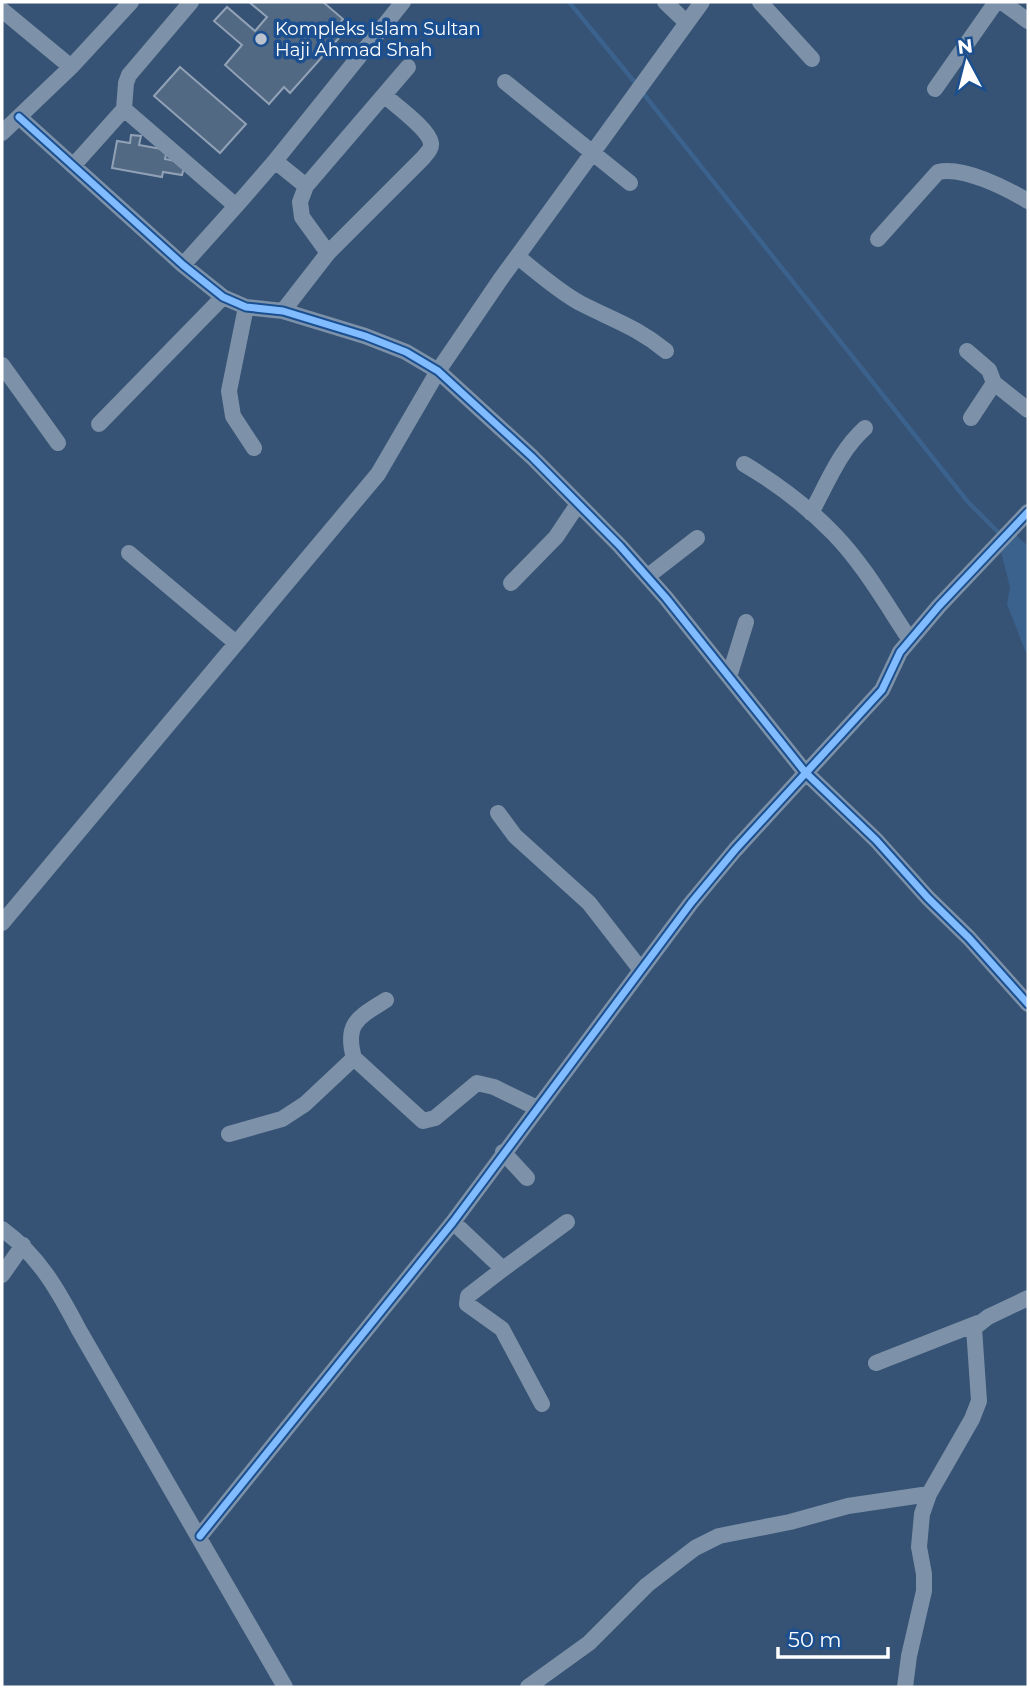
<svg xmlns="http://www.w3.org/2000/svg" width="1030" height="1689" font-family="Montserrat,sans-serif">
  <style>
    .water { fill: #3b618d }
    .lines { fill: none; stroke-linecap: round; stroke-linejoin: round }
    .stream { stroke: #3b618d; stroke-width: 4.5 }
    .building { fill: #526984; stroke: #92a2b6; stroke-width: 2 }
    .minor { stroke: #7d92a8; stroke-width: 16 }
    .cycleway-casing { stroke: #1b4f8f; stroke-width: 11 }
    .cycleway { stroke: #80bcff; stroke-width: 7 }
    .poi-dot { fill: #b9c2ce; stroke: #1b4f8f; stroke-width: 2.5 }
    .labels { text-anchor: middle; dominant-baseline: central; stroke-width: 7; stroke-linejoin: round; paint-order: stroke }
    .poi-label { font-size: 18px; fill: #fff; stroke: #1b4f8f; text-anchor: start }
  </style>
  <rect width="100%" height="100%" fill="#365274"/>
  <path class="water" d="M1015 534 1028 546V658L1007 604 1010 587 1001 552Z"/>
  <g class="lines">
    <path class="stream" d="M569 2 637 85
      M642 92 968 502 1002 536"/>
  </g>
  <path class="building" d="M249 2H323L343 19 332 32 339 38 290 93 284 87 269 104 225 65 242 45 214 21 227 7 255 31 267 17Z
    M180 67 246 124 220 153 154 96Z
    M131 135 141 136 139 145 167 150 165 159 185 163 182 175 163 172 162 177 112 168 117 141 130 143Z"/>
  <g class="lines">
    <path class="minor" d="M665 2 687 23
      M760 2 812 59
      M1002 2 1028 21
      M2 10 71 67
      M505 82 630 183
      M935 89 996 2
      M124 109 236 206 275 161 403 2
      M19 117 183 265 223 297 246 307 283 311 365 336 406 352 438 371 532 457 620 546 666 598 805 772 876 840 928 898 969 938 1028 1004
      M2 133 71 67 131 2
      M275 161 306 186
      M73 166 124 109 126 83 129 75 191 2
      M878 239 938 172C963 166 1006 188 1028 201
      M328 253 423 158C426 154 432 149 431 143 429 129 395 105 384 95
      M518 257C538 273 558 291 580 303 613 320 637 327 666 351
      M183 265 236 206
      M246 307 229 391 233 416 254 448
      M283 311 328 253 302 217 300 202 306 186 408 67
      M967 351 989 370 994 383 1028 410
      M2 365 58 443
      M971 418 994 383
      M99 424 223 297
      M744 464C776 483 807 506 834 534 864 565 886 604 910 640
      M811 513C827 484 840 450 865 428
      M129 553 236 643
      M648 576 697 538
      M511 583 556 537 578 504
      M729 677 746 622
      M498 813 515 836 589 903 641 970
      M2 923 378 474 438 371 500 280 702 2
      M354 1058C344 1023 359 1017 386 1000
      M229 1134 282 1119 305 1104 354 1058 423 1121 435 1118 477 1083 494 1087 537 1108
      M503 1152 527 1178
      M453 1222 503 1269 567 1222
      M2 1229C39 1256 58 1290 79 1330L285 1687
      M503 1269 468 1296 467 1304 502 1329 542 1404
      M2 1275 23 1245
      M876 1363 978 1323
      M200 1536 453 1222 691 903 735 850 882 690 900 652 939 606 1028 512
      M528 1687 589 1643 647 1585 695 1548 719 1536 790 1522 848 1506 929 1494
      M905 1687 909 1656 924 1591V1574L919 1547 922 1514 929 1494 972 1419 979 1401 974 1328 988 1317 1028 1298"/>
    <g class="cycleway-casing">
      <path id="cycleway" d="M19 117 183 265 223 297 246 307 283 311 365 336 406 352 438 371 532 457 620 546 666 598 805 772 876 840 928 898 969 938 1028 1004
        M200 1536 453 1222 691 903 735 850 882 690 900 652 939 606 1028 512"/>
    </g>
    <use href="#cycleway" class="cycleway"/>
  </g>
  <circle class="poi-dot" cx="261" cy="39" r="7"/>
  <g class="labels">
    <g class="poi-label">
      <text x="275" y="29">Kompleks Islam Sultan<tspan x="275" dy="21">Haji Ahmad Shah</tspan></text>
    </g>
  </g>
  <rect width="1030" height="1689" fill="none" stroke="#ffffff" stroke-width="7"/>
  <g transform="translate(967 63) rotate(353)" stroke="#1b4f8f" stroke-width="5" paint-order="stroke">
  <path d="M0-5L12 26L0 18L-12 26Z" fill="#ffffff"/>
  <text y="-10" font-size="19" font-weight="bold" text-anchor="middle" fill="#ffffff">N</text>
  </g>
  <path d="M778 1647v10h110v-10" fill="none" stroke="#ffffff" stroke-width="3.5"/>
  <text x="788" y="1647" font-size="21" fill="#ffffff" stroke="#1b4f8f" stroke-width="5" paint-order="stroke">50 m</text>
</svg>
